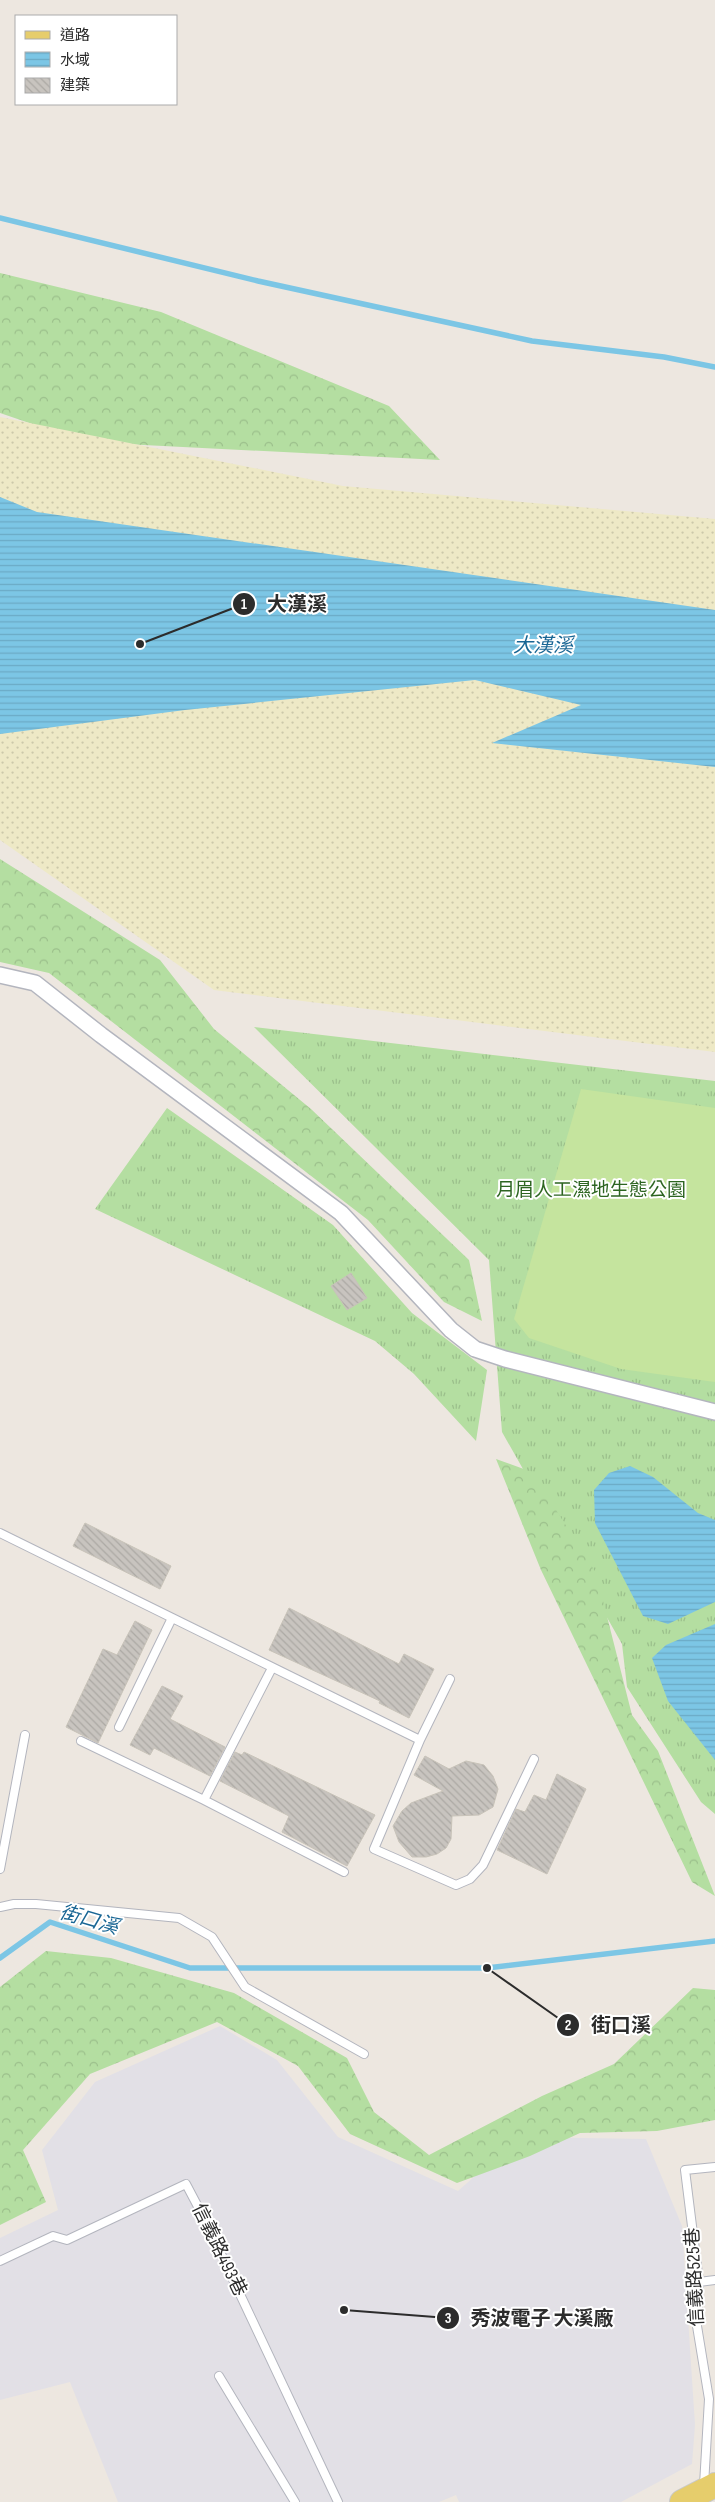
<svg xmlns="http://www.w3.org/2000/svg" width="715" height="2502" font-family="'Sofia Sans Condensed','Noto Sans TC',sans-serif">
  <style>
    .industrial { fill: #e2e0e6 }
    .grass { fill: url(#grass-tufts) }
    .forest { fill: url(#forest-crowns) }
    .sand { fill: url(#sand-dots) }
    .pitch { fill: #c5e49e }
    .water { fill: url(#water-rules) }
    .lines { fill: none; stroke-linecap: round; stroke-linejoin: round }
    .stream { stroke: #7cc6e5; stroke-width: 5.5 }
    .building { fill: url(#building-back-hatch); stroke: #c8c3b9 }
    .service-casing { stroke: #b3b5be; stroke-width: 10 }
    .minor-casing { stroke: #b3b5be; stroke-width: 18 }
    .primary-casing { stroke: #c8c8c8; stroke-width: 26 }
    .service { stroke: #fff; stroke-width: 8 }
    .minor { stroke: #fff; stroke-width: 15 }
    .primary { stroke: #e6cd6c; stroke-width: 24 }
    .labels { text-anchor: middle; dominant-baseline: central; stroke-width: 4; stroke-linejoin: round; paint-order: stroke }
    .park-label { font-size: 19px; fill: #2d6521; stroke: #fff }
    .street-label { font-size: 19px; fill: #2c2c2c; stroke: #fff }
    .water-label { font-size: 20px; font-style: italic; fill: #196694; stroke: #fff }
    .leader { fill: none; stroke: #2c2c2c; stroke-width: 2 }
    .callout-dot { fill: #2c2c2c; stroke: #fff; stroke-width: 2 }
    .mark-label { font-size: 15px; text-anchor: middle; font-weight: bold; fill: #fff }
    .callout-label { font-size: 20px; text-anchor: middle; font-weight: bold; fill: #2c2c2c; stroke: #fff; stroke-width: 4; stroke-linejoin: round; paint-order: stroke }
  </style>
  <defs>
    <pattern id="grass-tufts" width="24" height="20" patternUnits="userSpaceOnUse" patternTransform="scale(1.25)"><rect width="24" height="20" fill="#b4dea1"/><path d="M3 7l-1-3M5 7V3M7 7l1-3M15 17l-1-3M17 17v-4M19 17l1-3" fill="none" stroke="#9bbf8b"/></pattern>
    <pattern id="forest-crowns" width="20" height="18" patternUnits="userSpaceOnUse" patternTransform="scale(1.25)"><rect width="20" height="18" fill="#b4dea1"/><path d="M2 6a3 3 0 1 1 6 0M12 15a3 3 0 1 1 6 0" fill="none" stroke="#9bbf8b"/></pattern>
    <pattern id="sand-dots" width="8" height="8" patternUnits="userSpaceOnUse" patternTransform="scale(1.25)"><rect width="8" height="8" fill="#eee9c6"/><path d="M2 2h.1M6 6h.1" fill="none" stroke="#ccc8aa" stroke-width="1.8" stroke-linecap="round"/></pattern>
    <pattern id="water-rules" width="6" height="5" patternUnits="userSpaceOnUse" patternTransform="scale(1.25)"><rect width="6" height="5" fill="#7cc6e5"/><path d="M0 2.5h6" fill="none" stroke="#6baac5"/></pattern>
    <pattern id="building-back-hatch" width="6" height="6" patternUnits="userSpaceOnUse" patternTransform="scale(1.25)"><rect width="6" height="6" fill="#c8c4bf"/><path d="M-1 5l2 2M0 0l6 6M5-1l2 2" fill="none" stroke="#aca9a4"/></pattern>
  </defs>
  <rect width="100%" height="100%" fill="#ede7e0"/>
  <path class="industrial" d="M220 2026 277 2060 338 2137 458 2191 519 2137 646 2139 682 2226 695 2425 692 2464 621 2502H459L456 2495 439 2502H118L70 2382 0 2400V2238L58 2210 42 2150 95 2082Z"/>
  <path class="grass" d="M254 1027 715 1081V1814L701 1802 627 1687 622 1644 502 1432 489 1260Z
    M167 1108 333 1225 412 1313 487 1370 476 1441 414 1374 375 1341 95 1209Z"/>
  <path class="forest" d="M0 273 161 312 389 406 440 460 85 442 0 413Z
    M0 859 160 960 214 1029 311 1109 469 1260 482 1321 444 1302 368 1220 49 973 0 962Z
    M496 1459 532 1472 596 1573 632 1715 658 1751 715 1896 692 1882 541 1570Z
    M46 1951 111 1958 234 1993 347 2058 374 2112 429 2155 542 2096 614 2064 693 1988 715 1990V2120L657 2131 580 2133 530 2156 457 2183 350 2134 298 2066 217 2022 90 2074 23 2150 46 2202 0 2225V1987Z"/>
  <path class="sand" d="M0 417 343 486 715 519V1052L214 990 0 840Z"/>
  <path class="pitch" d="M581 1089 715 1108V1382L621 1369 529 1338 514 1319Z"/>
  <path class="water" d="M0 497 37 512 715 610V767L492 743 581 705 475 680 185 710 0 734Z
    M630 1466 653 1477 698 1513 715 1520V1602L668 1624 643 1616 595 1523 594 1490 609 1473Z
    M715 1624V1760L668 1701 652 1658 666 1645Z"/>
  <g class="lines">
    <path class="stream" d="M0 218 258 281 532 341 664 357 715 367
      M0 1958 50 1922 190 1968H487L715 1941"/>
  </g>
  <path class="building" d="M351 1273 367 1298 347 1310 331 1286Z
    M85 1523 171 1566 160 1589 73 1546Z
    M289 1608 399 1664 404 1654 434 1669 409 1718 379 1703 380 1701 269 1650Z
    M135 1621 152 1630 98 1743 66 1727 103 1649 117 1655Z
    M162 1686 183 1696 170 1719 225 1747 210 1776 154 1748 150 1755 130 1745Z
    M235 1752 242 1755 244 1752 375 1815 347 1866 282 1832 289 1816 220 1781Z
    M425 1756 449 1769 466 1761 484 1765 493 1776 498 1789 493 1807 479 1815 452 1816 451 1839 446 1848 437 1854 426 1857H412L399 1842 393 1826 402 1811 411 1803 443 1791 414 1775Z
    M557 1774 586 1789 547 1874 497 1850 516 1809 525 1812 534 1795 546 1800Z"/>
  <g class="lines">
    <g class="service-casing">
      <path id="service" d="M0 1533 420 1740 450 1679
        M272 1668 204 1800 344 1872
        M119 1727 172 1618
        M420 1740 374 1849 456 1885 470 1879 483 1865 534 1759
        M81 1741 204 1800
        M0 1869 25 1735
        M0 1907 14 1904H36L179 1918 212 1937 245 1987 364 2054
        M0 2261 53 2236 67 2240 186 2184 205 2220 338 2502
        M699 2282 715 2280
        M219 2376 295 2502
        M704 2485 709 2399 697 2326 699 2282 685 2170 715 2167"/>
    </g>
    <g class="minor-casing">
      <path id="minor" d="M0 975 35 983 101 1035 341 1213 451 1330 475 1349 505 1359 715 1412"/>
    </g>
    <g class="primary-casing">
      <path id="primary" d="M682 2502 715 2485"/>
    </g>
    <use href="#service" class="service"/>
    <use href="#minor" class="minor"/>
    <use href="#primary" class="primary"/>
  </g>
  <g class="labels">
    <g class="park-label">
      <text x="591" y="1190">月眉人工濕地生態公園</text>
    </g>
    <g class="street-label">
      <text transform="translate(219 2250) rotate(64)">信義路493巷</text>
      <text transform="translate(695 2277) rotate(-93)">信義路525巷</text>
    </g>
    <g class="water-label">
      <text x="543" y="646">大漢溪</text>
      <text transform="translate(89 1920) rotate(16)">街口溪</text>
    </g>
  </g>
  <path class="leader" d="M140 644L244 604M487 1968L568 2025M344 2310L448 2318"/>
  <g class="callout-dot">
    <circle cx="140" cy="644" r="5"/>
    <circle cx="487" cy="1968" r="5"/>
    <circle cx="344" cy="2310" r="5"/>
    <circle cx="244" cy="604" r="12"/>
    <circle cx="568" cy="2025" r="12"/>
    <circle cx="448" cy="2318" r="12"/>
  </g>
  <g class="mark-label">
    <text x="244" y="609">1</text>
    <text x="568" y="2030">2</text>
    <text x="448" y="2323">3</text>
  </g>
  <g class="callout-label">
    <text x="297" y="611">大漢溪</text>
    <text x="621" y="2032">街口溪</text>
    <text x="542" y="2325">秀波電子 大溪廠</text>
  </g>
  <rect x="15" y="15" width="162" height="90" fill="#ffffff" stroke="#ababab"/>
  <rect x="25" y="31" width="25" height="8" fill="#e6cd6c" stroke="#ababab"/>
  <text x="60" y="40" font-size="15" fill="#2c2c2c">道路</text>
  <rect x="25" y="52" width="25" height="15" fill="url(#water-rules)" stroke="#ababab"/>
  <text x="60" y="65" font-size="15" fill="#2c2c2c">水域</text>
  <rect x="25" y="78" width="25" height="15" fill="url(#building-back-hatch)" stroke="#ababab"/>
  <text x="60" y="90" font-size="15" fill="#2c2c2c">建築</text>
</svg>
